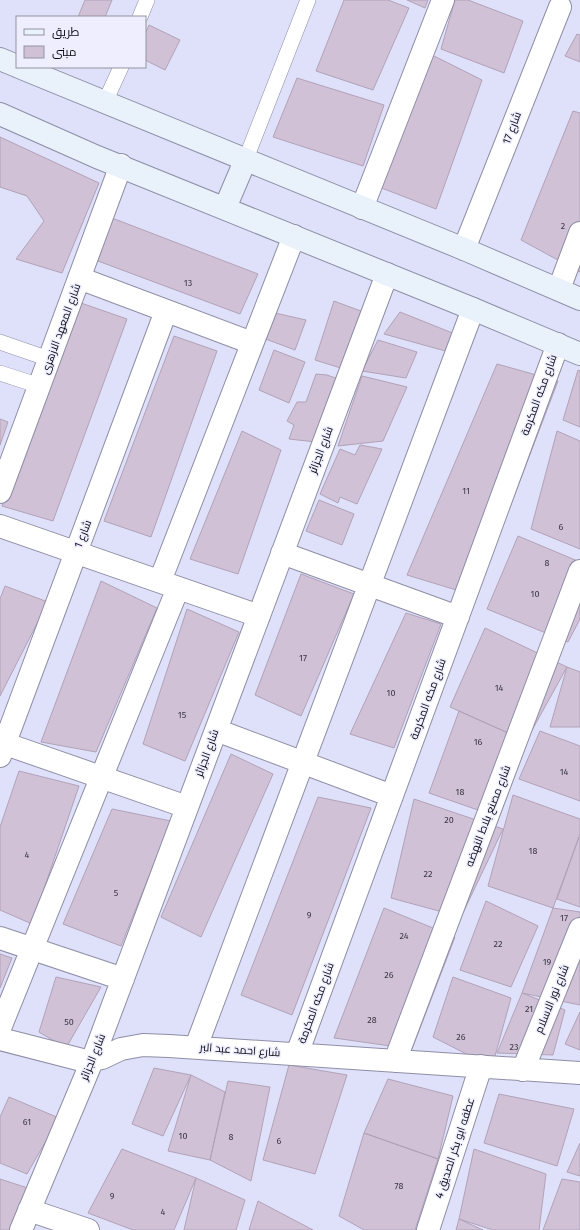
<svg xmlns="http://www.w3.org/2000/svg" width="580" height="1230" font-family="'Fira Sans',Cairo,sans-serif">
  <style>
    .building { fill: #d0c1d7; stroke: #b1a2b8 }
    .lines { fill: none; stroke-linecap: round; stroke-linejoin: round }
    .lane-casing { stroke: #8e8ea6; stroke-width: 16 }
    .street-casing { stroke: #8e8ea6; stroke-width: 24 }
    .secondary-casing { stroke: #8e8ea6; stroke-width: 24 }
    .lane { stroke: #fff; stroke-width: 15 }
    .street { stroke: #fff; stroke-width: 22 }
    .secondary { stroke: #e9f1fa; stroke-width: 22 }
    .labels { text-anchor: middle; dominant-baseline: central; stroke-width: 3; stroke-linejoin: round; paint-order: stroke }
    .number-label { font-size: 9px; fill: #3c3843 }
    .street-label { font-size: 11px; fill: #0a0a12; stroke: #eeeefe }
  </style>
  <rect width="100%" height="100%" fill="#dfe0f9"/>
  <path class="building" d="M85 0H112L105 17H78Z
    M344 0H388L409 8 373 90 316 71Z
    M407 0H428L425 8Z
    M455 0H468L523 21 504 73 441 49Z
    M149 25 180 40 165 70 145 60V34Z
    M577 34 580 35V62L565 56Z
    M430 54 482 80 436 209 379 187Z
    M297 78 384 105 363 166 273 137Z
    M573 111 580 113V272L521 240Z
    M0 137 99 183 62 273 16 259 44 221 27 196 0 187Z
    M112 218 258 274 240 314 98 261Z
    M334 301 366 313 344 369 315 360Z
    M81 303 127 319 53 521 2 506Z
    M400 312 455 334 449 352 384 334Z
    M275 313 306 320 295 350 263 338Z
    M174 336 217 351 151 537 104 521Z
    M378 340 417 352 406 378 362 371Z
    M274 350 305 362 289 403 259 390Z
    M497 364 558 381 476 596 407 575Z
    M578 370 580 371V427L563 420Z
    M316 374 327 375 341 380 316 442 289 439 294 425 287 421 297 402H306Z
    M362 376 407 387 383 441 338 446Z
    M0 419 8 422 0 445Z
    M242 431 281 450 238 574 190 559Z
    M557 431 580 441V549L531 529Z
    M360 445 382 449 357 504 340 497 338 503 320 494 340 449 355 455Z
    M319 500 354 514 342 545 306 531Z
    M518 536 580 562V619L568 642 487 609Z
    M301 574 354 594 301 716 255 695Z
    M101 581 157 608 96 752 41 742Z
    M5 586 48 602 0 696V599Z
    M187 609 239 632 185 761 143 744Z
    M406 613 441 624 394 748 350 734Z
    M485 628 567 667 526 741 450 707Z
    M567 667 580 672V727H550Z
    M459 711 526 741 498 817 429 793Z
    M540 731 580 746V801L519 779Z
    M231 754 273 774 201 937 161 917Z
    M19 771 79 786 32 924 0 910V827Z
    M513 795 580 819V834L553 908 488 886Z
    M318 797 371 808 292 1015 241 995Z
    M414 799 503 829 461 917 391 898Z
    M112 809 171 821 121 946 63 924Z
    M579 837 580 838V907L557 899Z
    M486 901 538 926 511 987 460 970Z
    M384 908 455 937 412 1049 334 1038Z
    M553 908 580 912V1005L522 993Z
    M0 954 12 958 0 988Z
    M56 977 101 987 66 1048 39 1032Z
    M453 977 511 998 492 1067 433 1037Z
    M522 993 565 1010 553 1055 497 1053Z
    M580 1012V1050L565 1044Z
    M289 1065 347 1075 315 1174 263 1160Z
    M154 1068 191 1075 163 1136 132 1124Z
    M191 1075 225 1092 210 1160 168 1151Z
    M388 1079 453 1096 438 1159 364 1133Z
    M228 1081 270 1087 251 1181 210 1160Z
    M499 1094 574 1109 557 1166 484 1143Z
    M9 1097 59 1118 27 1174 0 1163V1117Z
    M364 1133 438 1159 415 1230H364L339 1216Z
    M580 1143V1176L567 1172Z
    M122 1149 196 1178 174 1230H133L88 1213Z
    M474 1149 546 1174 539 1230H493L459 1219Z
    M196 1178 245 1200 236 1230H184Z
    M0 1179 37 1191 13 1230H0Z
    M562 1179 580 1182V1230H543Z
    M258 1201 313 1230H249Z
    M459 1219 483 1230H456Z"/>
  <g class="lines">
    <g class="lane-casing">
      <path id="lane" d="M140 17 147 0
        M105 102 121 67
        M245 161 308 0
        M0 342 49 359
        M0 373 40 386"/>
    </g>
    <g class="street-casing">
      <path id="street" d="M362 208 443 0
        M464 249 560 7
        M79 278 252 343
        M559 289 580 233
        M0 492 121 165
        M0 526 259 616
        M282 553 458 617
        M160 581 294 236
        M216 730 392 796
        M0 742 187 807
        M0 756 166 311
        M0 938 123 979
        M0 1028 178 588
        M0 1039 86 1061 102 1058 121 1049 143 1045 169 1046 580 1073
        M196 1047 473 309
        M297 1054 558 344
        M395 1061 580 571
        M523 1070 580 929
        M29 1210 88 1230
        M21 1230 92 1061 387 274
        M428 1230 481 1066"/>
    </g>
    <g class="secondary-casing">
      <path id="secondary" d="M0 59 17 66
        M19 67 464 249 580 299
        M0 114 97 157 473 309 580 354
        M225 208 245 161"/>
    </g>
    <use href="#lane" class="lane"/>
    <use href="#street" class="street"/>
    <use href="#secondary" class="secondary"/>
  </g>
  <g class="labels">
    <g class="number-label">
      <text x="563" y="226">2</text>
      <text x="188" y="283">13</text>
      <text x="466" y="491">11</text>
      <text x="561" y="527">6</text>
      <text x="547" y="563">8</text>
      <text x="535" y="594">10</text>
      <text x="303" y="658">17</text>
      <text x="499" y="688">14</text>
      <text x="391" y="693">10</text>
      <text x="182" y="715">15</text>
      <text x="478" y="742">16</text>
      <text x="564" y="772">14</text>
      <text x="460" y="792">18</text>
      <text x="449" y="820">20</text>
      <text x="533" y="851">18</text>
      <text x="27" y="855">4</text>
      <text x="428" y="874">22</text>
      <text x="116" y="893">5</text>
      <text x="309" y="915">9</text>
      <text x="564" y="918">17</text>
      <text x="404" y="936">24</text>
      <text x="498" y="944">22</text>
      <text x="547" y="962">19</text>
      <text x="389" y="975">26</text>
      <text x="529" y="1009">21</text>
      <text x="372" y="1020">28</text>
      <text x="69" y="1022">50</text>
      <text x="461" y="1037">26</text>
      <text x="514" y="1047">23</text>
      <text x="27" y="1122">61</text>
      <text x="183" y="1136">10</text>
      <text x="231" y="1137">8</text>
      <text x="279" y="1141">6</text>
      <text x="399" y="1186">78</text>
      <text x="112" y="1196">9</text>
      <text x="163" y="1212">4</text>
    </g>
    <g class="street-label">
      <text transform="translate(512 128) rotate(-69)">شارع 17</text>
      <text transform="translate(61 329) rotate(-70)">شارع المعهد الازهرى</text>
      <text transform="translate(539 395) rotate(-70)">شارع مكه المكرمة</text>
      <text transform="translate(321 450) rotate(-69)">شارع الجزائر</text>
      <text transform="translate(83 534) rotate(-69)">شارع 1</text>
      <text transform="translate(428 699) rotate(-70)">شارع مكه المكرمة</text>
      <text transform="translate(207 753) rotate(-70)">شارع الجزائر</text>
      <text transform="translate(488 816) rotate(-69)">شارع مصنع بلاط النهضه</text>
      <text transform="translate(552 999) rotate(-68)">شارع نور الاسلام</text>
      <text transform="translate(316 1003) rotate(-70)">شارع مكه المكرمة</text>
      <text transform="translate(240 1050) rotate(4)">شارع احمد عبد البر</text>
      <text transform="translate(93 1057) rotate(-68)">شارع الجزائر</text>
      <text transform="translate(455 1148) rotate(-72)">عطفه ابو بكر الصديق 4</text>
    </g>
  </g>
  <rect x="16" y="16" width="130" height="52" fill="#eeeefe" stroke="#9393a0"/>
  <rect x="24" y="29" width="20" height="6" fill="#e9f1fa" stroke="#9393a0"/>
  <text x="52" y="36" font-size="12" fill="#0a0a12">طريق</text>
  <rect x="24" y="46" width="20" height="12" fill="#d0c1d7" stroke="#9393a0"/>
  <text x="52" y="56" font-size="12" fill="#0a0a12">مبنى</text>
</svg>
